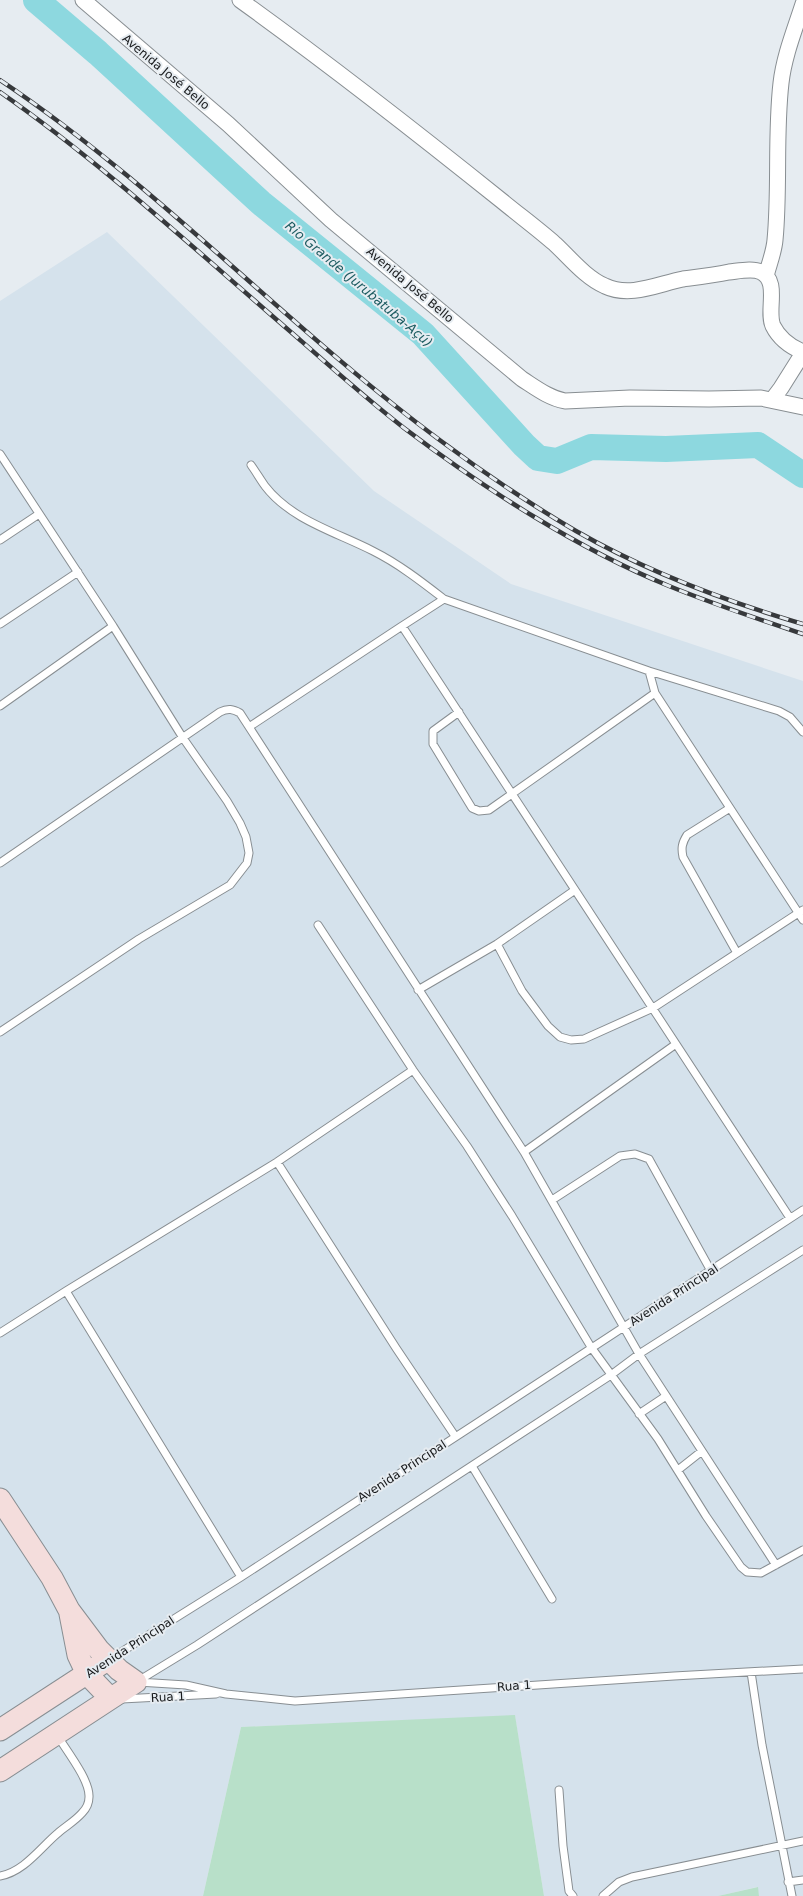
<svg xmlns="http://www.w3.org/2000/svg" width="803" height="1896" font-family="'DejaVu Sans',sans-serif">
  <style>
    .built { fill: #d5e2ec }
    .green { fill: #b8e0c9 }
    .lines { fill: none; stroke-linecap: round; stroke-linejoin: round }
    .river { stroke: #8dd8df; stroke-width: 26 }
    .lane-casing { stroke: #888e92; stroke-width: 9 }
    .street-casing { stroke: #888e92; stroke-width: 17 }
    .secondary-casing { stroke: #888e92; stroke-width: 23 }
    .lane { stroke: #fff; stroke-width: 7 }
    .street { stroke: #fff; stroke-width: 15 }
    .secondary { stroke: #f4dddc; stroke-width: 21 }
    .rail-casing { stroke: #37393c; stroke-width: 4.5 }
    .rail { stroke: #e6ecf1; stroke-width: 3; stroke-dasharray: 9; stroke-linecap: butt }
    .labels { text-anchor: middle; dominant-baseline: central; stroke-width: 4; stroke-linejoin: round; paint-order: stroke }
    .street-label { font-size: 12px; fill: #17191b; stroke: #e6ecf1 }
    .water-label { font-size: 13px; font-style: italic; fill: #1d5c61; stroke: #e6ecf1 }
  </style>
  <rect width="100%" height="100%" fill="#e6ecf1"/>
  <path class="built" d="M107 232 374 491 511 584 803 681V1896H759L757 1887 718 1896H544L515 1716 241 1727 203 1896H0V301Z"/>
  <path class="green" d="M515 1715 544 1896H203L241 1727Z
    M758 1887 759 1896H718Z"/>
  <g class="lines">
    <path class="river" d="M36 0 98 53 261 203 423 334 524 445 538 458 557 461 591 447 666 449 758 445 803 475"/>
    <g class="lane-casing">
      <path id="lane" d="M0 454 113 626 183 738 227 801 240 823 246 837 249 853 247 863 230 885 139 939 0 1032
        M251 465C256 472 260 479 265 486 291 520 336 532 373 551 399 564 422 582 444 599
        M0 540 39 514
        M0 624 78 572
        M402 626 444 599 649 671 655 693 803 920
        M649 671 779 711 790 717 803 732
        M0 706 113 626
        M459 712 433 731V744L472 808 479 811 489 810 655 693
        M249 727 402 626 790 1218
        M730 808 687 835C682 843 681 848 683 857L737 953
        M0 863 220 712C228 708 233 709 240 713L524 1152 639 1354 776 1565
        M318 925 413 1070 467 1146 512 1216 591 1347 658 1439 706 1516 741 1567 747 1572 761 1573 803 1550
        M497 944 522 991 548 1026 560 1037 571 1040 584 1039 653 1008 803 910
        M418 990 497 944 575 890
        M524 1152 676 1044
        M277 1162 396 1348 455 1436
        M552 1200 620 1156 635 1154 649 1159 711 1271
        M66 1291 241 1577
        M0 1333 66 1291 277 1162 413 1070
        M639 1414 666 1396
        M472 1466 552 1599
        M678 1470 702 1451
        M110 1659 241 1577 803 1210
        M751 1672 762 1745 792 1896
        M138 1681 197 1645 611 1375 639 1354 803 1250
        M138 1682 186 1685 226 1694 295 1701 674 1676 803 1669
        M122 1699 216 1694
        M559 1790 563 1846 569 1891 573 1896
        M0 1876C24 1872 41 1847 58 1833 66 1826 75 1821 82 1813 86 1809 89 1803 89 1797 90 1780 66 1750 57 1735
        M788 1882 803 1880
        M603 1896 619 1882 632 1877 803 1841"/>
    </g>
    <g class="street-casing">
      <path id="street" d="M83 0 228 124 331 220 522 379C536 388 549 398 565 401L630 398 709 399 761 398 803 407
        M240 0C329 64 416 132 502 201 519 215 538 229 555 244 570 258 586 278 605 286 630 298 658 284 683 279 698 277 714 275 729 272 739 271 753 268 761 272 780 281 766 311 773 326 779 338 791 347 803 352
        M766 276C769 264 774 252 775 240 780 188 775 135 781 83 784 56 795 29 803 4
        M772 400 781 388 803 353"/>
    </g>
    <g class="secondary-casing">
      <path id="secondary" d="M0 1499 52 1578 69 1610 99 1650 119 1670 136 1682 0 1771
        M70 1614 78 1655 87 1674 110 1698
        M0 1730 109 1659"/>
    </g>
    <use href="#lane" class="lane"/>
    <use href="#street" class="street"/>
    <use href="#secondary" class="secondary"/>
    <g class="rail-casing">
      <path id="rail" d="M0 80C159 186 288 328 441 441 484 473 530 504 576 531 644 570 728 602 803 624
        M0 92C106 166 201 255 299 339 333 369 368 400 404 428 482 487 578 549 669 586 713 604 758 619 803 634"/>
    </g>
    <use href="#rail" class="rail"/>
  </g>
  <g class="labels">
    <g class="street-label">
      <text transform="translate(166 72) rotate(40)">Avenida José Bello</text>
      <text transform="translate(410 285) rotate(40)">Avenida José Bello</text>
      <text transform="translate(674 1295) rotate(-33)">Avenida Principal</text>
      <text transform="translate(402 1471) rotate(-33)">Avenida Principal</text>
      <text transform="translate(130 1647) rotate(-33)">Avenida Principal</text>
      <text transform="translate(514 1686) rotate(-4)">Rua 1</text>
      <text transform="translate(168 1697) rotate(-3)">Rua 1</text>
    </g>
    <g class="water-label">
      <text transform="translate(359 284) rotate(40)">Rio Grande (Jurubatuba-Açú)</text>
    </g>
  </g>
</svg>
